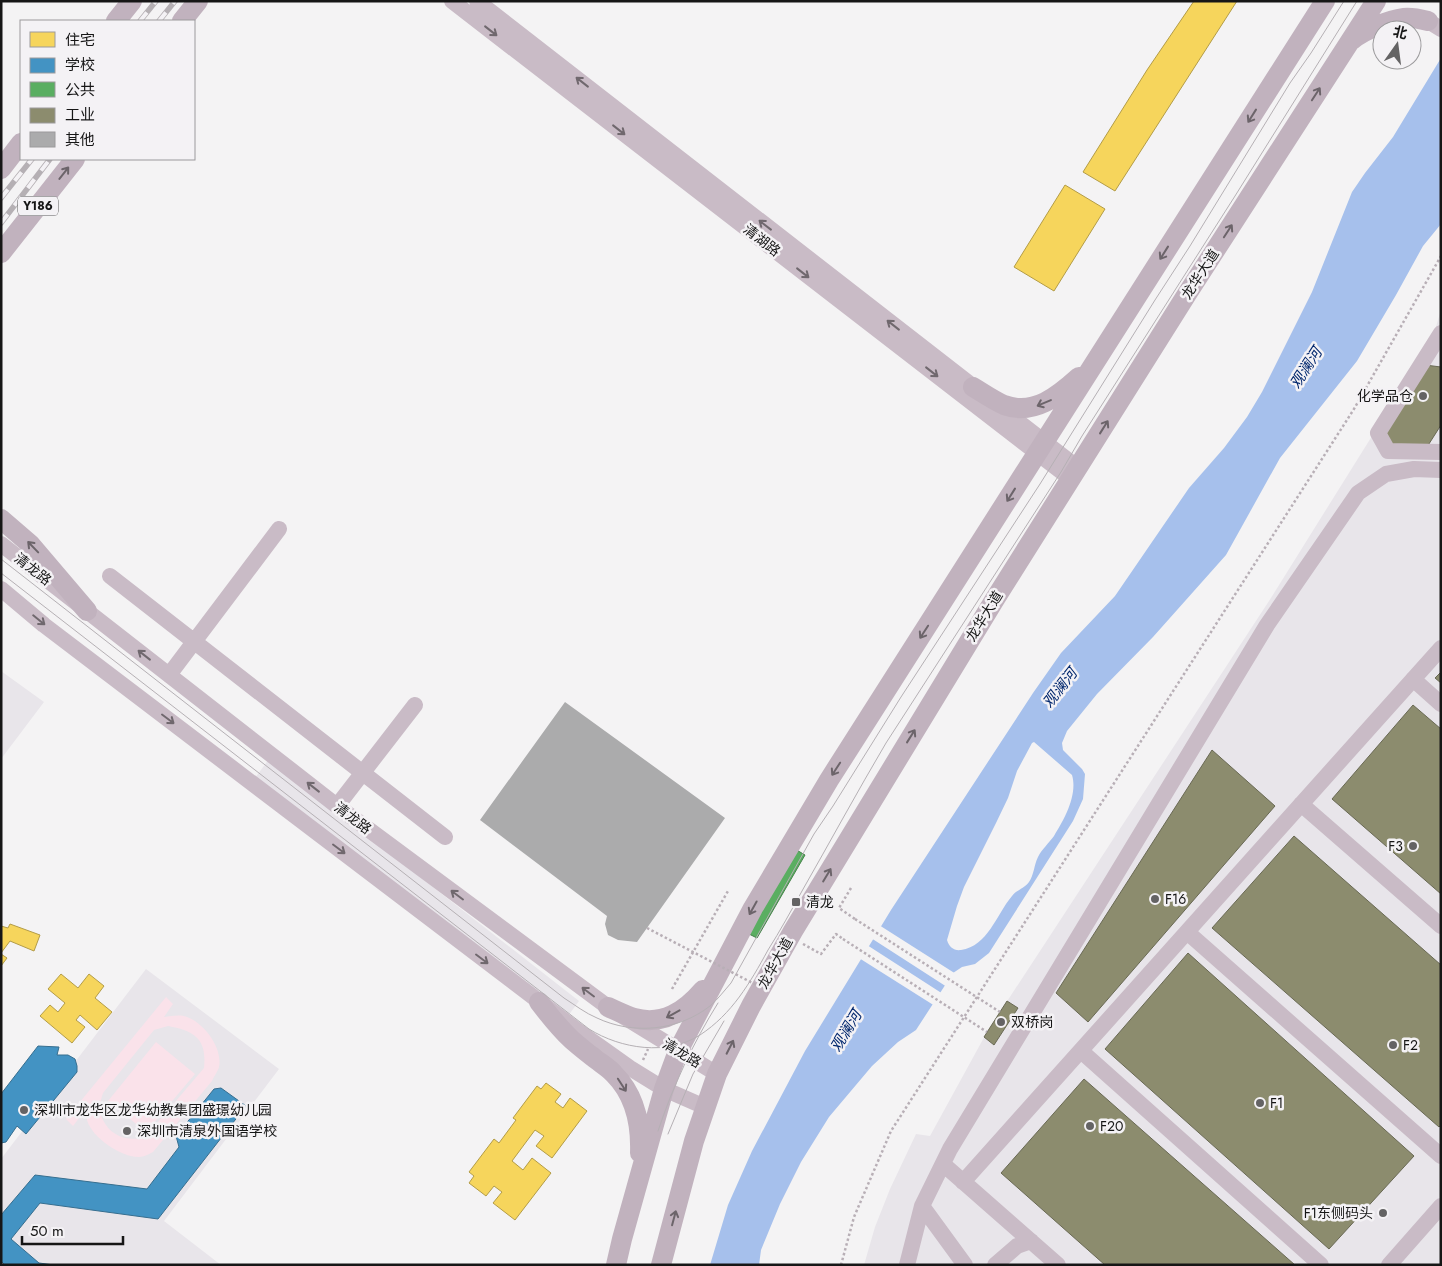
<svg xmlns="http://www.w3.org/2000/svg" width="1442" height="1266" font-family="Jost,'Noto Sans SC',sans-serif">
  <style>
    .built { fill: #e8e5ea }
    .green { fill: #fae2ea; fill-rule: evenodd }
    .water { fill: #a6c0ec; fill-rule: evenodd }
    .pier { fill: #f4f3f4 }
    .homes { fill: #f6d55c; stroke: #b39c47 }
    .schools { fill: #4393c3; stroke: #366e8f }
    .public { fill: #5aae61; stroke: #46804a }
    .industry { fill: #8c8c6e; stroke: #696954 }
    .building { fill: #ababac }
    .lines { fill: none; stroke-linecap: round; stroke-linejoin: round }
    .path { stroke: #b8afb6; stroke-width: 2.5; stroke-dasharray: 2.5 2.5; stroke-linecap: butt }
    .minor { stroke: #c9bbc6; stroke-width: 16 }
    .major { stroke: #c1b2be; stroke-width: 20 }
    .tram { stroke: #b5b0b4; stroke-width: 1 }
    .rail-casing { stroke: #b5b0b4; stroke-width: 5.5 }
    .rail { stroke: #f4f2f5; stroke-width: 4; stroke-dasharray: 11; stroke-linecap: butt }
    .path-bridge { stroke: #b8afb6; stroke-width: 2.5; stroke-dasharray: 2.5 2.5; stroke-linecap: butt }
    .oneway { stroke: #70686e }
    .oneway2 { stroke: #6c646a }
    .poi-dot { fill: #646364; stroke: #f4f2f5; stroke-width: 2 }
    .labels { text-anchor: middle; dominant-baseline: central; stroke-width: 5; stroke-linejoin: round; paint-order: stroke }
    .shield { fill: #f4f2f5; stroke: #595859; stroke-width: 1 }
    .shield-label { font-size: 12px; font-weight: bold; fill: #161616 }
    .street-label { font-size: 14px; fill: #161616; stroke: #f4f2f5 }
    .poi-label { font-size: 14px; fill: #161616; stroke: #f4f2f5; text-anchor: start }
    .water-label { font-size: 15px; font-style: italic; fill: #00266d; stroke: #f4f2f5 }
  </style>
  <rect width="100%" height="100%" fill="#f4f3f4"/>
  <path class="built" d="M1441 310V1265H864L875 1227 890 1189 916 1134 930 1136 987 1032 1269 601 1432 340Z
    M1 671 44 702 1 759Z
    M269 759 579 1001 568 1016 255 778Z
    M146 969 279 1069 164 1221 221 1265H1V1159Z"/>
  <path class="green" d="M166 997 173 1004 164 1017C172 1016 180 1014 187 1017 204 1023 223 1048 219 1067 218 1071 214 1076 212 1081L153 1152C149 1154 144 1157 139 1157 121 1157 92 1138 87 1120 87 1117 87 1112 87 1108L73 1126 66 1119ZM168 1026C195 1031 207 1039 204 1068L146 1136C131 1143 111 1137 103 1120 98 1111 100 1102 103 1093L154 1030Z
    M156 1042 195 1074 146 1132 108 1101Z"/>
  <path class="water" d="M1441 58V224L1423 246 1396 295 1357 361 1280 458 1226 555 1153 637 1097 694 1067 731 1062 743 1063 750 1082 769 1085 774 1083 799 1073 821 989 953 975 964 962 967 953 973 916 1030 898 1042 872 1066 829 1117 801 1162 780 1204 761 1250 759 1265H710L728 1205 752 1151 805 1051 891 910 1033 693 1061 653 1115 596 1189 488 1224 448 1247 417 1262 392 1312 292 1352 192 1365 173 1393 137ZM1034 742 1072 775C1078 795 1064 820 1054 836 1049 843 1042 849 1038 857 1034 865 1034 875 1029 882 1024 889 1016 890 1012 896 996 915 988 946 961 950 954 951 949 947 947 940L957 906 964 887 996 823 1008 798 1017 771 1032 743Z"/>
  <path class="pier" d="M879 925 956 974 947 987 871 938Z
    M867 945 943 994 935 1006 859 958Z"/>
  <path class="homes" d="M1194 1H1237L1115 191 1083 172 1147 70Z
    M1065 185 1105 209 1054 291 1014 267Z
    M10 924 40 935 34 951 10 941 1 953V926L8 928Z
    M1 954 7 958 1 966Z
    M61 974 78 988 89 974 104 986 95 998 112 1012 97 1030 80 1015 76 1020 85 1027 72 1043 40 1016 50 1005 58 1012 65 1003 48 989Z
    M546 1083 561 1094 555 1102 563 1108 570 1098 587 1111 552 1158 536 1146 544 1136 535 1130 512 1161 523 1170 532 1158 551 1173 515 1220 493 1203 502 1192 494 1186 486 1196 469 1183 474 1176 469 1172 494 1139 499 1143 516 1120 513 1118 537 1086 541 1089Z"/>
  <path class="schools" d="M38 1046 59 1047 57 1055H68L75 1059 77 1066V1072L26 1134 17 1126 6 1142 1 1143V1094Z
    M221 1088 246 1106 158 1219 40 1203 11 1239 39 1263 54 1265H5L1 1261V1215L35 1175 147 1189 179 1147 176 1136 214 1089Z"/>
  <path class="public" d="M795 849 805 855 757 938 747 933Z"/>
  <path class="industry" d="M1425 365 1441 367V425L1427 447H1392L1383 432Z
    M1441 672V683L1435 678Z
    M1413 705 1441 729V894L1332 799Z
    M1212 750 1275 806 1088 1022 1056 993Z
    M1294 836 1441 965V1125L1439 1127 1212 928Z
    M1188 953 1414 1156 1329 1249 1105 1049Z
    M1007 1001 1018 1008 994 1045 984 1037Z
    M1084 1079 1295 1265H1105L1001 1173Z"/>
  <path class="building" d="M565 702 725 818 637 942 618 940 608 935 605 924 607 916 480 820Z"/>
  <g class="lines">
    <path class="path" d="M851 888 839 908 855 919
      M803 944 821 954 836 934 843 939
      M672 989 728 891
      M643 1060 648 1049
      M841 1265 854 1217 891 1131 1354 409 1441 256"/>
    <path class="minor" d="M452 1 1071 479
      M477 1 1078 468
      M1428 21 1441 29
      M1441 333 1378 433 1388 451 1441 452
      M1 544 337 806 608 1007 717 1074
      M110 576 445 837
      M1 589 44 625 578 1031 630 1068 664 1089 705 1107
      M169 675 279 529
      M1413 679 1441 704
      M1301 804 1441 926
      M337 806 415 705
      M1187 932 1441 1156
      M1081 1051 1321 1265
      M943 1164 1058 1265
      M963 1182 1441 648
      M922 1206 965 1265
      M907 1265 922 1206 950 1149 1267 625 1358 493 1386 474 1414 469 1441 470
      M995 1265 1017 1246 1031 1241
      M1389 1265 1441 1206"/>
    <path class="major" d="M116 21 132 1
      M182 21 198 1
      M1352 40C1364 30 1389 20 1404 18 1412 17 1420 19 1428 21
      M1 169 21 143
      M1 253 75 159
      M973 387C983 393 993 400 1004 405 1034 416 1058 396 1079 377
      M1 519 30 544 87 611
      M539 1002C549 1015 559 1028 572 1040 579 1046 586 1052 593 1057 600 1063 608 1067 614 1074 635 1095 641 1125 640 1153
      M608 1007C617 1011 625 1015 634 1018 663 1026 685 1011 703 990
      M616 1265 622 1239 664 1089 678 1051 753 908 829 780 1325 1
      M661 1265 694 1141 717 1074 751 1006 793 931 995 599 1187 294 1376 1"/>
    <path class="tram" d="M1 559 564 998C575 1005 585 1013 597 1018 633 1035 678 1031 710 1006 718 999 724 991 731 983L814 834 833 806 901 697 1040 484 1155 300 1190 246 1290 83 1311 53 1344 1
      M1 573 589 1029C621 1049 667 1056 700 1035 732 1014 750 983 768 950 780 931 791 911 802 891 830 842 857 792 886 743L1061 472 1082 436 1235 196 1357 1
      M658 1131C673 1086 693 1043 718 1003
      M668 1134 693 1074 724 1021"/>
    <g class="rail-casing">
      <path id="rail" d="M140 21 156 1
        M159 21 175 1
        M1 198 32 159
        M1 223 50 159"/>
    </g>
    <use href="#rail" class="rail"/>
    <path class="path-bridge" d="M855 919 1000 1012
      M647 928 764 989
      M843 939 987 1032"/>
  </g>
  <defs><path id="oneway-shaft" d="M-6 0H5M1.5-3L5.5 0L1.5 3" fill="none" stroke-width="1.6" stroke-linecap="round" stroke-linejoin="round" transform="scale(1.25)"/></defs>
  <g class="oneway">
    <use href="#oneway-shaft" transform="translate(491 31) rotate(38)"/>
    <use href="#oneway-shaft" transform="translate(582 82) rotate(-142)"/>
    <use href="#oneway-shaft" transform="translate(619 130) rotate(38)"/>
    <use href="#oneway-shaft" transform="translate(765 225) rotate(-142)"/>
    <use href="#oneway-shaft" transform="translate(803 273) rotate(38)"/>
    <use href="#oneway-shaft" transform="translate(893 325) rotate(-142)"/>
    <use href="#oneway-shaft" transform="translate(932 372) rotate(38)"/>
    <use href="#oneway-shaft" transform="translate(39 620) rotate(39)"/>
    <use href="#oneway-shaft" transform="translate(144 655) rotate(-142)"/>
    <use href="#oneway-shaft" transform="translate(168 719) rotate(37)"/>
    <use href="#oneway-shaft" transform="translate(313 787) rotate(-142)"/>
    <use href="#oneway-shaft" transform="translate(339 849) rotate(37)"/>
    <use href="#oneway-shaft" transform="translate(457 895) rotate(-143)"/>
    <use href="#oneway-shaft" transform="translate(482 959) rotate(37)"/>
    <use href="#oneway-shaft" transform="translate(588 992) rotate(-143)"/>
  </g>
  <g class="oneway2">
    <use href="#oneway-shaft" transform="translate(1316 94) rotate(-57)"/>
    <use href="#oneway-shaft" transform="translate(1252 116) rotate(122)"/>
    <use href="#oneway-shaft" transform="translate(64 173) rotate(-52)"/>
    <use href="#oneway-shaft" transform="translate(1228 231) rotate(-57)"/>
    <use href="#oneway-shaft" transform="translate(1164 253) rotate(122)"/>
    <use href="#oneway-shaft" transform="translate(1044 403) rotate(157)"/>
    <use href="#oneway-shaft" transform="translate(1104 427) rotate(-58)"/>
    <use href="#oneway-shaft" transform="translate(1011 495) rotate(122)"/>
    <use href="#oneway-shaft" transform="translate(33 547) rotate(-134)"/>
    <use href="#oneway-shaft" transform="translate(924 632) rotate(123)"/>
    <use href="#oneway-shaft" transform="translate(911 736) rotate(-58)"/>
    <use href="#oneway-shaft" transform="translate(836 769) rotate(123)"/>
    <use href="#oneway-shaft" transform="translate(827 875) rotate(-59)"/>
    <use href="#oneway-shaft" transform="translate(753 908) rotate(119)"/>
    <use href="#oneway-shaft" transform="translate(673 1014) rotate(151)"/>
    <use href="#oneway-shaft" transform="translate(730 1047) rotate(-63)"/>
    <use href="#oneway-shaft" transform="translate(622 1085) rotate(57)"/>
    <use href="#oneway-shaft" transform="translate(674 1218) rotate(-75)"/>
  </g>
  <g class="poi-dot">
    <circle cx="1423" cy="396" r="5"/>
    <circle cx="1413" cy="846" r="5"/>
    <circle cx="1155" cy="899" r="5"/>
    <rect x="791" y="897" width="10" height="10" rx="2.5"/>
    <circle cx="1001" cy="1022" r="5"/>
    <circle cx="1393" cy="1045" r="5"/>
    <circle cx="1260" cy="1103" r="5"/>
    <circle cx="24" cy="1110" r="5"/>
    <circle cx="1090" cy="1126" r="5"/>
    <circle cx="127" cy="1131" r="5"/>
    <circle cx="1383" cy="1213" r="5"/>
  </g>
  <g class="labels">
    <rect class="shield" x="18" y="196.5" width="40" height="19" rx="4"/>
    <g class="shield-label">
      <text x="38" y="206">Y186</text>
    </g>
    <g class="street-label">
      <text transform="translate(762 240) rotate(38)">清湖路</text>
      <text transform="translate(1200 274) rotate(-57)">龙华大道</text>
      <text transform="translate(33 569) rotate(38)">清龙路</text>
      <text transform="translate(984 616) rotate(-58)">龙华大道</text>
      <text transform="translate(353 818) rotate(37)">清龙路</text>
      <text transform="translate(775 963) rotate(-61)">龙华大道</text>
      <text transform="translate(682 1053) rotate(31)">清龙路</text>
    </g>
    <g class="poi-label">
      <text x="1413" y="396" text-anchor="end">化学品仓</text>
      <text x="1403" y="846" text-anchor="end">F3</text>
      <text x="1165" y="899">F16</text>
      <text x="806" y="902">清龙</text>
      <text x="1011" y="1022">双桥岗</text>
      <text x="1403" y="1045">F2</text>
      <text x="1270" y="1103">F1</text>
      <text x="34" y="1110">深圳市龙华区龙华幼教集团盛璟幼儿园</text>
      <text x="1100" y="1126">F20</text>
      <text x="137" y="1131">深圳市清泉外国语学校</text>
      <text x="1373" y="1213" text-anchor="end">F1东侧码头</text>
    </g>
    <g class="water-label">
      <text transform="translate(1306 368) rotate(-57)">观澜河</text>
      <text transform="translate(1060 688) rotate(-52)">观澜河</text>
      <text transform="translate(846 1031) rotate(-59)">观澜河</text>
    </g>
  </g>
  <rect width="1442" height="1266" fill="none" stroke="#161616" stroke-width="5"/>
  <rect x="20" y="20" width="175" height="140" fill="#f4f2f5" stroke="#9b9a9c"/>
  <rect x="30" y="32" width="25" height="15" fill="#f6d55c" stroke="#9b9a9c"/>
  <text x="65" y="45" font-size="15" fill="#161616">住宅</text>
  <rect x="30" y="58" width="25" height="15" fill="#4393c3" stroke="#9b9a9c"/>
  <text x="65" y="70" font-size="15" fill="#161616">学校</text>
  <rect x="30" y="82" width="25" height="15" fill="#5aae61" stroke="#9b9a9c"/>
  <text x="65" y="95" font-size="15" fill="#161616">公共</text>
  <rect x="30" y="108" width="25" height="15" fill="#8c8c6e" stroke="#9b9a9c"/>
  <text x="65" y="120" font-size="15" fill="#161616">工业</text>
  <rect x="30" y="132" width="25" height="15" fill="#ababac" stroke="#9b9a9c"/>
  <text x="65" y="145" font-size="15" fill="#161616">其他</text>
  <g transform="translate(1397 45) rotate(14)"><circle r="24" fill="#f4f2f5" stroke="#9b9a9c"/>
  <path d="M0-4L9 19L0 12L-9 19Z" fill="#646364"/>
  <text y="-8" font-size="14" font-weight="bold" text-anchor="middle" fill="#161616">北</text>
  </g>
  <path d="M22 1236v8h101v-8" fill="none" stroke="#161616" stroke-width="2.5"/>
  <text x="30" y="1236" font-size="15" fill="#161616" stroke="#f4f2f5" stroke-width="4" paint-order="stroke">50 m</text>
</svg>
